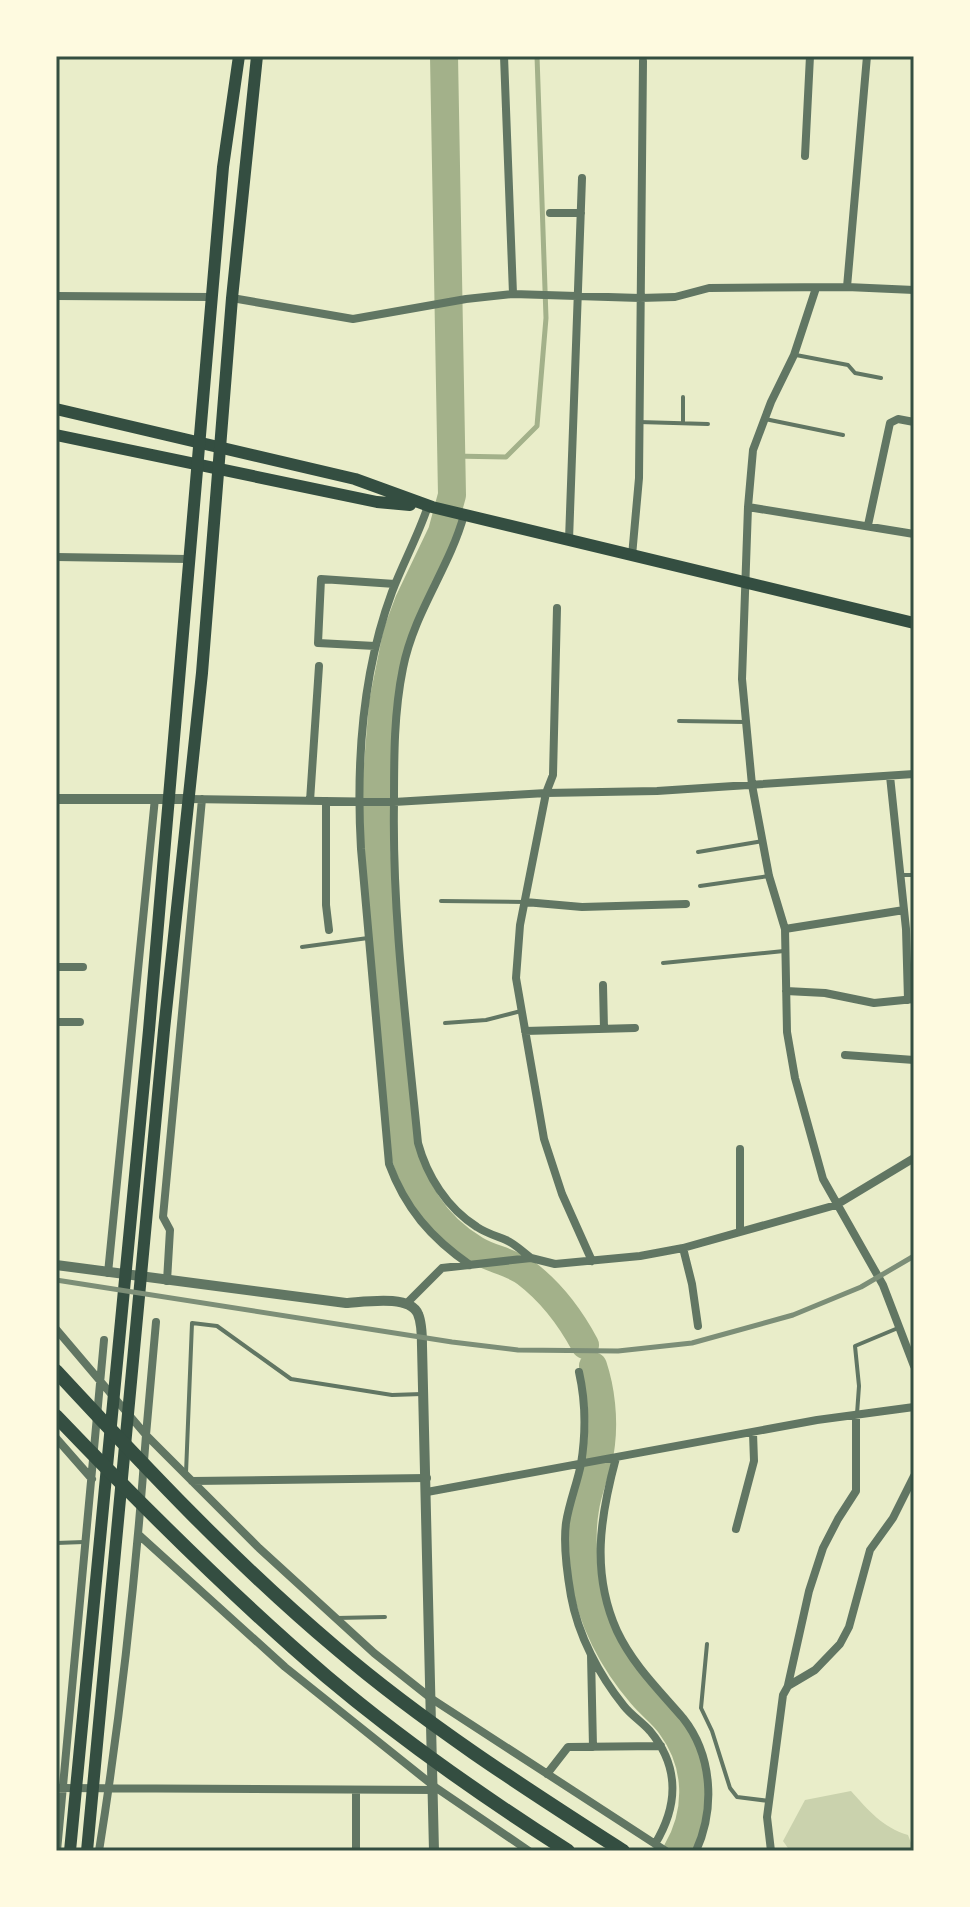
<svg xmlns="http://www.w3.org/2000/svg" width="970" height="1907" font-family="Rubik,sans-serif">
  <style>
    .green { fill: #cad2ad }
    .lines { fill: none; stroke-linecap: round; stroke-linejoin: round }
    .stream { stroke: #a3b18a; stroke-width: 5 }
    .river { stroke: #a3b18a; stroke-width: 28 }
    .service { stroke: #617663; stroke-width: 4 }
    .minor { stroke: #617663; stroke-width: 8 }
    .tertiary { stroke: #617663; stroke-width: 10 }
    .primary { stroke: #344e41; stroke-width: 12 }
    .trunk { stroke: #344e41; stroke-width: 12 }
    .motorway { stroke: #344e41; stroke-width: 14 }
    .rail { stroke: #7c8e77; stroke-width: 5 }
    .neatline { fill: none; stroke: #344e41; stroke-width: 3 }
  </style>
  <rect width="100%" height="100%" fill="#e9edc9"/>
  <path class="green" d="M851 1791C869 1811 882 1827 908 1835L914 1851H790L783 1841 805 1800Z"/>
  <g class="lines">
    <path class="stream" d="M452 456 506 457 537 426 546 318 537 56"/>
    <path class="river" d="M444 56 452 495 442 532 409 601 397 633 383 703 380 740 376 789V847L401 1141C413 1187 433 1225 476 1250 491 1259 512 1262 526 1273 551 1292 570 1317 585 1345
      M593 1366C601 1390 604 1419 601 1444 599 1466 588 1487 585 1509 581 1531 583 1554 585 1576 590 1619 614 1663 642 1695 651 1706 663 1714 671 1726 699 1764 700 1811 677 1851"/>
    <path class="service" d="M796 355 848 365 855 373 881 378
      M765 419 843 435
      M639 422 708 424
      M683 423V397
      M679 721 745 722
      M698 852 763 841
      M901 875H914
      M700 886 769 876
      M441 901 525 902
      M302 947 368 938
      M663 963 784 951
      M445 1023 486 1020 521 1011
      M857 1414 859 1386 855 1346 898 1328
      M186 1473 192 1323 217 1326 291 1379 392 1395 422 1394
      M56 1543 84 1542
      M336 1618 385 1617
      M707 1644 701 1708 712 1731 730 1788 737 1797 769 1801"/>
    <path class="minor" d="M504 56 513 294
      M805 156 810 56
      M550 213H581
      M847 287 867 56
      M816 288 794 355 771 402 753 450 748 507 742 679 752 785 769 876 785 929 787 1032 795 1078 823 1179 883 1285 914 1366
      M56 296 211 297
      M232 298 353 319 466 299 513 294 640 298 675 297 709 288 847 287 914 290
      M428 506C418 536 403 563 392 592 362 673 356 763 361 849L389 1164C405 1208 431 1238 470 1265
      M748 507 914 534
      M464 515C449 569 414 612 403 668 394 712 394 756 394 802 392 915 407 1029 418 1143 427 1176 447 1208 477 1227 486 1233 496 1236 506 1240 515 1244 523 1252 531 1258
      M868 525 890 423 898 419 914 422
      M569 540 582 178
      M632 556 639 478 643 61
      M56 557 188 559
      M557 608 553 775 546 793 520 925 516 978 544 1139 562 1194 592 1261
      M375 646 318 643 321 579 395 584
      M890 776 906 929 908 1000
      M189 799 394 802 546 793 657 791 914 774
      M310 801 319 666
      M326 801V905L329 930
      M525 902 582 907 686 904
      M785 929 904 910
      M56 967H83
      M603 985 604 1029
      M786 991 825 993 874 1003 914 999
      M56 1022H80
      M525 1031 635 1028
      M845 1055 914 1060
      M740 1230V1149
      M683 1248 692 1284 698 1326
      M108 1273 155 798
      M167 1281 170 1230 163 1217 202 799
      M407 1303 442 1268 531 1258 555 1264 640 1256 683 1248 836 1205 914 1158
      M156 1322 146 1435 259 1548 374 1653 432 1699 666 1851
      M56 1329 146 1435C136 1574 121 1714 99 1851
      M579 1372C586 1403 586 1433 581 1464 577 1484 569 1503 566 1523 563 1546 567 1573 571 1596 578 1635 599 1675 624 1706 631 1715 642 1722 650 1731 680 1767 678 1806 655 1844
      M56 1438 92 1479
      M616 1458C600 1517 591 1573 617 1631 633 1665 659 1690 683 1718 713 1756 715 1809 696 1851
      M192 1481 427 1478
      M427 1492 817 1420 914 1407
      M736 1529 754 1461 753 1433
      M139 1535 285 1667 435 1787 529 1851
      M591 1655 593 1747
      M788 1685 809 1591 823 1548 838 1519 856 1491V1417
      M547 1774 568 1747 661 1746
      M56 1788 435 1790
      M356 1790V1851
      M57 1851 104 1340
      M771 1851 767 1817 783 1695 788 1686 815 1670 840 1644 849 1627 870 1550 893 1518 914 1476"/>
    <path class="tertiary" d="M56 799H189
      M56 1265 346 1303C364 1302 410 1294 418 1314 422 1323 422 1336 422 1346L434 1851"/>
    <path class="primary" d="M56 409 355 479 432 507 914 623
      M56 435 377 502 410 505"/>
    <path class="trunk" d="M70 1851 149 1030 223 167 239 56
      M87 1851 164 1030 202 673 232 298 257 56"/>
    <path class="motorway" d="M56 1371C145 1467 236 1564 336 1648 425 1724 525 1788 623 1851
      M56 1416C143 1507 231 1595 327 1677 403 1741 485 1798 568 1851"/>
    <path class="rail" d="M56 1280 452 1342 518 1350 618 1351 692 1343 793 1315 861 1287 914 1256"/>
  </g>
  <rect width="970" height="1907" fill="none" stroke="#fefae0" stroke-width="116"/>
  <rect x="58" y="58" width="854" height="1791" class="neatline"/>
</svg>
